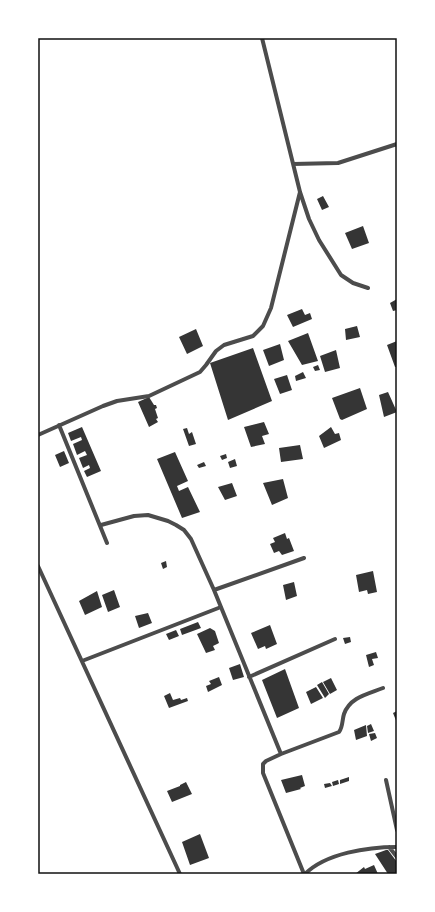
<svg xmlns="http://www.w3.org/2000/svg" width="435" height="912" font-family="'DejaVu Sans',sans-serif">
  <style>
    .building { fill: #353535 }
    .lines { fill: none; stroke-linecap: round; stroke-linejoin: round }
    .minor { stroke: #4c4c4c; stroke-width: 4 }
    .neatline { fill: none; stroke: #111; stroke-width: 1.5 }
  </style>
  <rect width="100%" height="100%" fill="#fff"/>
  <path class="building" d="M323 196 329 207 322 210 317 199Z
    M363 226 369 243 352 249 345 233Z
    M397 299V310L393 311 390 303Z
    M302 309 305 315 310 313 312 319 293 327 287 315Z
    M357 326 360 337 346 340 345 329Z
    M196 329 203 346 187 354 179 337Z
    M308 333 318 361 302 365 288 341Z
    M397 341V367H395L387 345Z
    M280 344 284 360 269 366 263 350Z
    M253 348 272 401 228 420 210 363Z
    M336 350 340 368 325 372 320 356Z
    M318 365 320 370 315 371 313 367Z
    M303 372 306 378 296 381 295 376Z
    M287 375 292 390 280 394 274 379Z
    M360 388 367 409 342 420 340 419 332 398Z
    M388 392 397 412 384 417 379 395Z
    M149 397 154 405H156L157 408 155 409 158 418 156 419 158 422 149 427 138 402Z
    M264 422 269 434 262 436 265 444 251 447 244 427Z
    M82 427 101 471 87 477 84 471 90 468 89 465 83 468 79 458 87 455 85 451 77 455 73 444 82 440 81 437 71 441 68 433Z
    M331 427 335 434 339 433 341 440 324 448 319 436Z
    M187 428 189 434 192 432 196 444 189 446 183 429Z
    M300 445 303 459 281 462 279 448Z
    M64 451 69 463 60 467 55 455Z
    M175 452 188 481 177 486 179 491 188 487 200 512 182 518 157 459Z
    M226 454 227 458 222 460 220 456Z
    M235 459 237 466 230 468 228 462Z
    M204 462 206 466 199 468 197 465Z
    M283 479 288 498 272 505 263 483Z
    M232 483 237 496 225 500 218 487Z
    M285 533 287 539 289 538 294 551 282 555 279 551 274 553 270 544 275 542 273 538Z
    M166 561 167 567 163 569 161 563Z
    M373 571 377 592 368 594 367 590 359 592 356 575Z
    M294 582 297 596 286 600 283 585Z
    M114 590 120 607 108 612 102 595Z
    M97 591 102 607 85 615 79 601Z
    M148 613 152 623 139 628 135 616Z
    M198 622 201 628 182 635 180 629Z
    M270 625 277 644 266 649 265 646 258 649 251 633Z
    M210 628 215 631 219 643 213 646 215 650 206 653 197 634Z
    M176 630 179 636 169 640 166 634Z
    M350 637 351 642 345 644 343 638Z
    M376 652 378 658 372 659 374 665 369 667 366 655Z
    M240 664 244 677 233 680 229 668Z
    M285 669 299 708 277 718 262 680Z
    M219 677 222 685 208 692 206 686 211 684 209 681Z
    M331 678 337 690 330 694 323 682Z
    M322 682 329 694 325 698 317 685Z
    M316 687 323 698 311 704 306 692Z
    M170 693 173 700 180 698 181 700 187 698 188 701 169 708 164 696Z
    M397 711V723L393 713Z
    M371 724 374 731 368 733 367 726Z
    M366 725 367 736 356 740 354 730Z
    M375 733 377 738 371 741 369 734Z
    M302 775 305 786 300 788 301 789 286 793 281 780Z
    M349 777V781L340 784V780Z
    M338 780 339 784 333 786 332 782Z
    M186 782 192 794 172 802 167 791 180 786V785Z
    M330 783 332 786 325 788 324 784Z
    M200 834 209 858 190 865 182 842Z
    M386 850H388L397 862V874H388L375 854Z
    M374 865 378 874H355L364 867 365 869Z"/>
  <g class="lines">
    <path class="minor" d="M262 38 300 192 309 219 319 240 341 275 353 283 368 288
      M293 164 338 163 397 144
      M59 425 107 543
      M38 435 103 406 117 401 149 396 200 372 206 365 216 351 224 345 253 336 263 326 271 308 300 192
      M101 525 134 516 148 515 168 521 176 525 184 530 191 539 214 590 281 754
      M38 566 180 874
      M214 590 304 558
      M82 661 221 607
      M249 677 335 639
      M386 780 397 830
      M389 847 397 857
      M304 874 263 773V764L266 761 281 754 339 732C343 727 342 720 344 714 350 697 368 694 383 688
      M305 874C326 853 368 847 397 847"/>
  </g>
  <rect width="435" height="912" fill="none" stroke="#ffffff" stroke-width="78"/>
  <rect x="39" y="39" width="357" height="834" class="neatline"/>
</svg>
